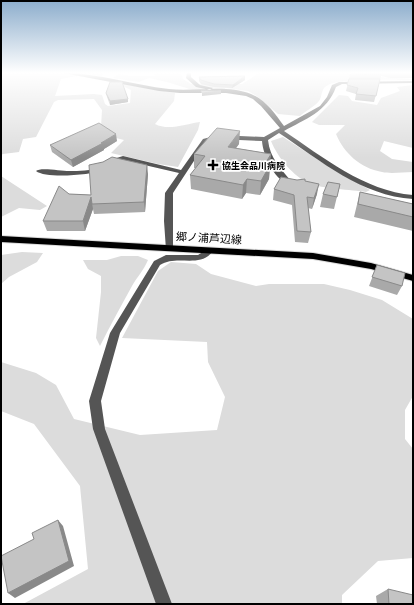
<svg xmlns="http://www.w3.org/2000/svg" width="414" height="605" font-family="'PT Sans','Noto Sans JP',sans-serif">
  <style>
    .green { fill: #dcdcdc }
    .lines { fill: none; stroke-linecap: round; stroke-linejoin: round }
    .major-casing { stroke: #dbdbdb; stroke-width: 2 }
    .minor { fill: #555; fill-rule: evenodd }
    .major { fill: #000; fill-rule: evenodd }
    .wall { fill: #a9a9a9 }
    .shaded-wall { fill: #898989 }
    .building { fill: #c4c4c4; stroke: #898989 }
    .poi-dot { fill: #000; stroke: #fff; stroke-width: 1.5 }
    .labels { text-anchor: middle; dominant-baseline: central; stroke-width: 3.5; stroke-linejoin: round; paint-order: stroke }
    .far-poi-label { font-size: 9px; font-weight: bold; fill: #000; stroke: #fff; text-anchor: start }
    .street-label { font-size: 11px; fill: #000; stroke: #fff }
  </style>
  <rect width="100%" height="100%" fill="#fff"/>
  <path class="green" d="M1 73H106L101 76 88 74 61 79 55 96 94 94 102 95 105 104 108 106 130 103 131 90 121 85 111 84V82L175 93 174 101 155 124C168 131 186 124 200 122L198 130 178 167 158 164 111 153 124 140 112 137 101 127 102 110 94 99 58 100 54 102 36 137 23 139 19 152 3 154 1 155Z
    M153 73H181L183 79 191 84H242L259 73H368L379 77 413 79V80C395 81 337 76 325 87 321 91 322 97 319 101 314 107 305 111 300 116L278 114 258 97 248 91 226 88 222 91 193 90 167 82 149 78 139 82 113 78 118 74 130 76H155Z
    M413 85V148L384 141 380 151 392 159 413 162V172C403 172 391 174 382 172 360 168 344 153 336 134L345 125H319L312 122 339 95 348 96 352 101 377 105 381 98 400 91 397 87Z
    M283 137 320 161 370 190 366 192C352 190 321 188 310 184 293 176 278 158 271 141Z
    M1 176 47 206 40 210 19 208 1 217Z
    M22 252 43 253 37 262 9 277 1 284V255Z
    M121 256H138L148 260C144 270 137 277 132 286 121 306 110 326 100 346L96 338 101 292V276L88 269 83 260H107Z
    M171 262 196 264 211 274 256 286 269 284H324L350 290 382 300 413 319V396L405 410V439L413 449V558L378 561 342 595V604H23L88 569 80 486 34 424 1 411V362L36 373 56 385 74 419 140 435 217 430 225 397 208 362 207 342 122 338 158 271Z"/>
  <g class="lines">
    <g class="major-casing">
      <path id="major" d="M1 236 313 253 371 263 413 275V281L371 269 313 259 1 242Z"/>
    </g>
    <path class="minor" d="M63 73C99 73 133 85 169 89 195 92 226 84 251 94 266 100 275 114 284 126L320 106 327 97 332 85 339 82 413 81V83L342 84 336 87C327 112 305 119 284 131 323 157 364 191 413 195V199C362 196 321 161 279 133L268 140C270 158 280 168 292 182L288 184C274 179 263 155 262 141L218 139 207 141 173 193V248L172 250H166L164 221 165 193 179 173 123 160C116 162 111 168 104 170 91 175 46 179 36 171 40 167 61 171 69 171 79 171 91 171 100 167 108 163 114 158 123 156L181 170 203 139 218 135 264 137 280 128 261 106 253 99 246 96 226 93H180L159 91Z
      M187 73H191V77L200 85 213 88 210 90 196 87 186 78Z
      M209 248 213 251C200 269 177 254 160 265L120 333 101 401 105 429 172 604H156L93 429 89 401 110 333 154 261 166 255H198Z"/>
    <use href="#major" class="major"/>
  </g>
  <path class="wall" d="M353 73H413V78H390L381 76 374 102 355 100 356 94 346 91 350 75Z
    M245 76V80L232 88 214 87 201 84 199 81V77Z
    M106 93 128 102 110 105 107 97Z
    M117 141 104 149V150L73 167 52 152 50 145Z
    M239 144 236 148 271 154 269 165H270L269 179 260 195 246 193 242 199 191 189 190 175 196 168H194V154Z
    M148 174 145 212 94 214 93 209 85 231H47L43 221 69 194 91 195Z
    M297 180 305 181 317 194 312 209 308 208 311 232 308 243 295 242 292 205 273 200 274 189Z
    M340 184 334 209 320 207 323 194Z
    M360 192 413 204V231L354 217Z
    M377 265 402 286 397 295 369 286Z
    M388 589 413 604H377L376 596Z"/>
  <path class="shaded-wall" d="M245 76V80L232 88 233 85Z
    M221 91V94L202 96V93Z
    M128 99V102L110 105V101Z
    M240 131 239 144 227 160 228 147Z
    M116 134 117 141 104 149V150L73 167 71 160Z
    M271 154 269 167 270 165 269 179 260 195 261 181 265 164Z
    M147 165 148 174 145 212 144 202Z
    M247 179 246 193 242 199 243 185Z
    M319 184 317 194 312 209 314 198Z
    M91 197 93 209 85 231 83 221Z
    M58 520 63 526 74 566 15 598 8 593Z"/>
  <path class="building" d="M353 73H382L381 74 350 75Z
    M245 76 233 85 214 84 201 80 199 77Z
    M349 79H380L376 96 356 94 358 88 347 85Z
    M110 82H122L128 99 110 101 106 93Z
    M201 91H221L202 93Z
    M99 123 116 134 101 143H103L71 160 50 145Z
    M217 128 240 131 228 147 271 154 265 164 270 165 261 181 247 179 243 185 190 175 205 156 194 154Z
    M112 157 147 165 144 202 92 204 91 197 83 221H43L59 186 69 194 91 195 89 165 103 162Z
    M281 177 297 180 305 179V181L319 184 314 198 307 197 311 232 297 231 294 195 274 189Z
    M328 182 340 184 337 197 323 194Z
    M360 192 413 204V217L358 204Z
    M377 265 405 273 402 286 372 277Z
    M58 520 69 561 8 593 1 556 34 539 32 533Z
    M388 589 413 595V604H389Z"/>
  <linearGradient id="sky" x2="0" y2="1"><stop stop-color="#8cadcc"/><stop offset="0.46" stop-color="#fff"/><stop offset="1" stop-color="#fff" stop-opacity="0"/></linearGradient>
  <rect width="414" height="158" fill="url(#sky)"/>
  <path class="poi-dot" d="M211 159h4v4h4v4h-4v4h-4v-4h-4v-4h4z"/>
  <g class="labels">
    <g class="far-poi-label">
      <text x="222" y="165">協生会品川病院</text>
    </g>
    <g class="street-label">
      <text transform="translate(209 238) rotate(3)">郷ノ浦芦辺線</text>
    </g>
  </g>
  <rect width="414" height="605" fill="none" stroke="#000000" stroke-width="4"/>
</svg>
